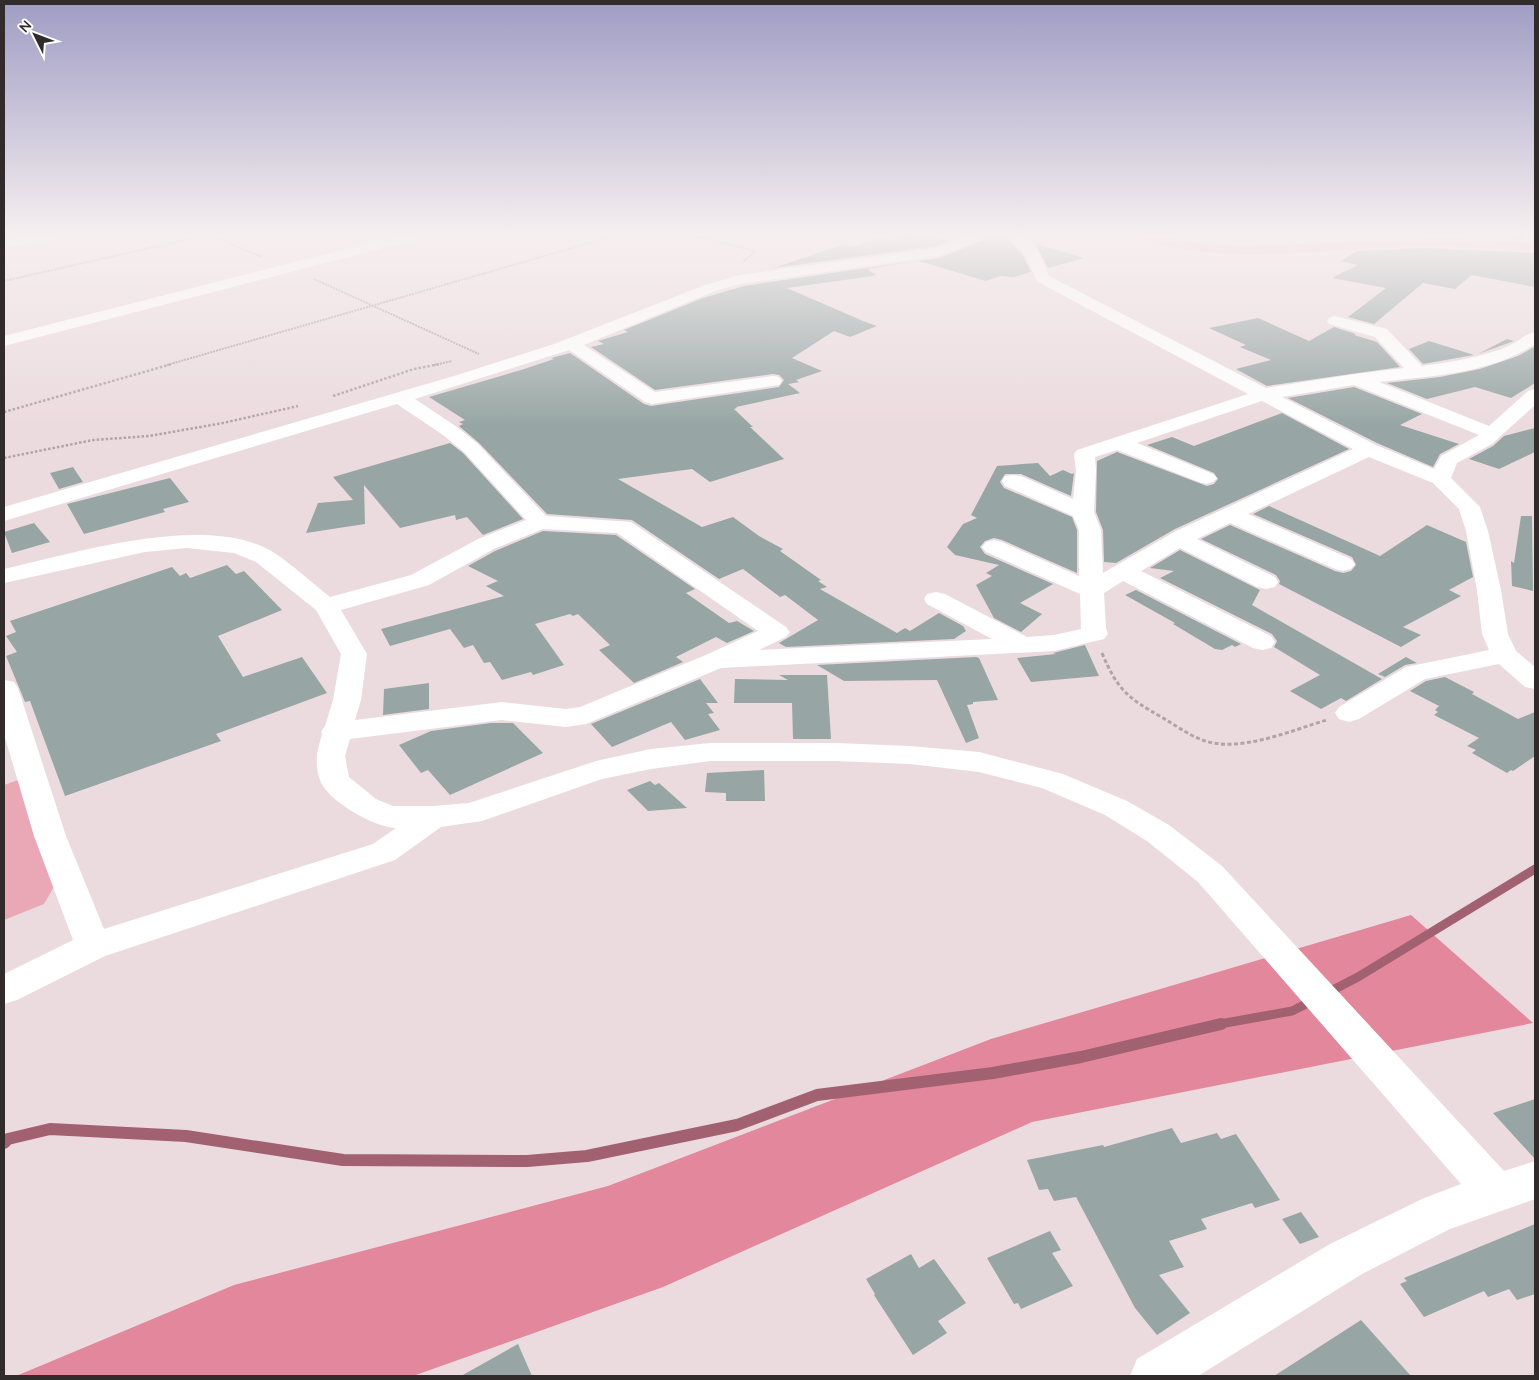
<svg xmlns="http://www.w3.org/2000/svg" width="1539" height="1380" font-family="Quicksand,sans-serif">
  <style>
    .green { fill: #eaa8b6 }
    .forest { fill: #e2879c }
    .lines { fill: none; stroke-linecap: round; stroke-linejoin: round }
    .stream-far1 { stroke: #a26171; stroke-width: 9 }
    .stream { stroke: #a26171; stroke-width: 12 }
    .building { fill: #97a6a4 }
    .path-far2 { stroke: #b1a4a6; stroke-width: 2; stroke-dasharray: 2 1; stroke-linecap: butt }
    .path-far1 { stroke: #b1a4a6; stroke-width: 2.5; stroke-dasharray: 2.5 2; stroke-linecap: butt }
    .path { stroke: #b1a4a6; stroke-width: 3; stroke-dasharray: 4 2.5; stroke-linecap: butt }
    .minor { fill: #fff; fill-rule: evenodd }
    .major { fill: #efb0c0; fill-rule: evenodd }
  </style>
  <rect width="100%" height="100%" fill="#ebdbde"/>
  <path class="green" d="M21 779 55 885 44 904 4 920V785Z"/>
  <path class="forest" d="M1411 915 1533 1023 1032 1122 663 1287 413 1376H16L234 1285 608 1186 991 1039Z"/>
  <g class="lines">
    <path class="stream-far1" d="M1327 993 1358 977 1535 869
      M1214 1025 1292 1011 1312 1001"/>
    <path class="stream" d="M4 1143 8 1139 50 1129 186 1136 343 1160 527 1161 587 1156 737 1125 817 1095 993 1073 1081 1057 1221 1024"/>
  </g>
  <path class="building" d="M910 233 948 241 936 246 773 268 833 248 846 245 853 247 880 238 889 241Z
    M1489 233H1529L1521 240 1508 239Z
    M995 235H1004L1022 254 1031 272 1014 277 1000 276 986 281 919 261 940 258Z
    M1036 244 1084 258 1048 268Z
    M1425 248 1535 253V287L1472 275 1455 289 1423 283 1374 324 1348 317 1386 288 1332 278 1358 265 1341 261 1357 251Z
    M915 261 867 269 876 275 873 276 787 288 863 321 877 326 850 337 834 331 792 358 822 371 796 380 799 382 788 384 800 393 736 407 737 408 734 409 753 427H750L784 459 710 482 692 469 618 479 702 527 733 517 759 536 783 549 780 551 821 580 818 581 827 587 820 589 897 633 905 628 910 631 939 613 963 626 966 631 954 639 786 647 779 643 818 620 785 595 780 597 743 569 719 579 632 520 547 514 479 443 459 426 463 424 459 422 465 420 429 397 521 370 554 359 551 358 570 353 644 404 651 406 779 387 784 380 779 375 773 374 655 390 591 347 604 344 598 341 628 332 624 330 703 298 744 286Z
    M1258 318 1309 341 1334 327 1356 334 1354 335 1377 342 1400 367 1267 386 1236 369 1271 360 1240 347 1246 345 1209 328Z
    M1507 339 1514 341 1478 354Z
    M1429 341 1474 355 1423 364 1409 349Z
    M1534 347 1535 383 1511 398 1475 387 1427 399 1387 383 1440 377 1480 369 1518 356Z
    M1354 387 1422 414 1400 425 1459 444 1440 454 1433 467 1377 443 1288 398Z
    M1282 413 1349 449 1175 529 1116 563 1104 562 1103 530 1096 512 1097 461 1117 452 1207 486 1214 484 1218 479 1214 473 1147 445 1172 437 1194 446Z
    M1535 428V452L1499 469 1469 459 1493 446 1504 436Z
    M450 443 463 453 523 519 483 535 467 517 456 520 455 515 400 528 364 485 365 524 306 533 318 503 353 500 333 477Z
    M1038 463 1050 476 1063 470 1072 474 1074 473 1071 496 1021 474H1005L1000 482 1004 488 1072 517 1077 530V573L1002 540 994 538 985 541 980 547 985 554 1053 584 1020 603 1042 614 1021 632 994 618 976 585 992 576 986 573 999 565 955 555 947 547 963 524 977 518 971 515 997 466Z
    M73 467 83 482 59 489 50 473Z
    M170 478 189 502 163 509 165 512 84 534 67 504Z
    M1269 506 1380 556 1427 525 1466 542 1473 577 1449 590 1461 596 1403 627 1421 635 1401 647 1279 584 1280 581 1276 575 1201 539 1230 525 1335 571 1343 573 1351 571 1356 565 1352 557 1253 514Z
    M1521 516H1532L1533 591 1512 586 1511 561 1514 563Z
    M34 523 50 542 12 553 4 532Z
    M543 531 616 535 695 589 686 593 729 623 737 621 754 631 727 643 716 637 676 657 683 662 634 683 599 650 610 645 578 614 573 616 570 614 535 624 564 665 533 675 531 672 502 680 490 662 484 663 473 645 464 648 450 629 390 646 381 629 504 596 486 586 498 581 468 566 495 551Z
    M1180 550 1260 590 1252 605 1382 679 1346 701 1341 698 1321 709 1290 691 1320 675 1274 647 1277 641 1272 634 1160 578 1174 571 1150 568Z
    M227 565 236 574 244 571 282 610 218 636 243 677 302 657 327 693 216 734 221 741 65 796 30 701 25 702 6 656 17 652 6 636 16 632 10 621 172 567 180 576 186 573 190 578Z
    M1136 590 1241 644 1235 647 1232 645 1222 650 1215 649 1173 624 1175 623 1125 595Z
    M1085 645 1099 676 1031 682 1017 658 1056 654 1053 653Z
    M976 657 979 658 998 700 973 702V704L967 705 979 738 966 743 937 680 844 681 817 665Z
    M1406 657 1417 663 1405 665 1385 677 1378 674Z
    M779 675H827L831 739H793L792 703H734L735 679 788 680Z
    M1445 677 1474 692 1472 694 1518 719 1535 712V756L1513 771 1511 770 1507 773 1472 753 1476 750 1467 746 1479 738 1434 715 1438 712 1435 710 1439 706 1410 691 1426 681Z
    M700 679 718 703H706L714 713 708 714 720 730 685 740 671 722 612 747 591 724Z
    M429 683V709L383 715 384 689Z
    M491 723H513L543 753 450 795 428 770 421 773 399 745 431 731Z
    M764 770 765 801H726V793L705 792 707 773Z
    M650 781 655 785 659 783 687 808 648 811 627 790Z
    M1535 1099V1159L1493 1113Z
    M1172 1128 1181 1143 1217 1133 1221 1139 1236 1134 1280 1200 1255 1208 1252 1203 1201 1219 1207 1229 1169 1241 1184 1267 1159 1275 1190 1313 1157 1335 1135 1308 1076 1197 1054 1201 1048 1189 1039 1190 1027 1160 1103 1145 1104 1147Z
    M1301 1212 1319 1237 1300 1244 1282 1219Z
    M1535 1224V1294L1517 1300 1509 1289 1488 1297 1484 1291 1424 1317 1400 1284 1407 1281 1404 1278Z
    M1050 1231 1061 1250 1052 1253 1073 1286 1021 1309 1018 1303 1014 1304 987 1258Z
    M911 1254 919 1268 934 1259 966 1303 938 1321 947 1333 913 1355 874 1295 875 1294 866 1279Z
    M1361 1320 1411 1376H1274Z
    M518 1344 532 1376H461Z"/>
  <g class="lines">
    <path class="path-far2" d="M204 233 262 257
      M684 233 755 251 743 262
      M314 279 479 354
      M4 281 207 235
      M167 365 624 233
      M434 365 452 361"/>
    <path class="path-far1" d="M333 396 414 369 440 364
      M4 412 172 364
      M4 458 93 440 149 436 223 423 298 406"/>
    <path class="path" d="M1102 653C1118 691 1128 698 1163 718 1175 725 1187 734 1200 739 1236 755 1292 730 1327 720"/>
    <path class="minor" d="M46 233H81L74 237 4 248V240Z
      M408 233H432L430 236 4 346V336Z
      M974 233H994L992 236 939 256 740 284 715 291 584 345 655 392 773 376 779 377 782 381 779 385 652 404 645 402 569 350 415 399 457 427 478 444 546 516 631 522 786 627 790 632 786 637 759 650 992 639 927 604 924 599 927 594 936 592 945 594 1027 637 1054 635 1081 629 1080 594 986 552 982 547 986 542 994 540 1002 542 1079 576V530L1073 516 1005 486 1002 481 1005 476 1013 475 1021 476 1073 499 1076 471 1074 454 1077 450 1248 394 1038 282 1024 253 1004 233C1009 233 1016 232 1020 233 1036 239 1043 263 1049 276L1266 388 1355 374 1404 368 1375 337 1329 324 1327 321 1329 318 1335 316 1387 329 1422 366C1450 362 1477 358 1504 348 1515 344 1523 335 1535 332V344C1490 374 1431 376 1379 382L1489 426 1528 391 1535 389V405L1492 444 1457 463 1451 478 1480 507 1488 531 1501 590 1508 634 1516 651 1535 667V689L1525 687 1499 664 1425 679 1359 719 1349 722 1339 719 1335 713 1339 707 1406 667 1489 650 1482 634 1477 590 1466 531 1459 509 1433 483 1369 457 1248 514 1351 559 1355 564 1351 569 1343 571 1335 569 1230 523 1197 539 1275 577 1278 582 1275 587 1266 589 1257 587 1180 548 1141 571 1271 636 1275 642 1271 648 1262 650 1253 648 1123 581 1104 593 1106 628 1108 634 1104 639 1054 651 721 668 586 724 566 727 502 720 350 739 345 756 349 777 376 799 393 806H433L469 803 596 761 651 749 710 743H836L910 746 979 752 1063 774 1127 801 1169 825 1222 866 1504 1171 1535 1161V1199L1450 1229 1362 1274 1198 1376H1130L1137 1359 1330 1244 1424 1198 1461 1184 1198 882 1147 841 1105 815 1042 788 979 772 910 764 836 761H710L651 769 602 779 482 821 441 827 395 860 105 956 17 1000 4 1004V974L73 940 34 836 4 734V680L14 682 18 688 66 836 104 929 373 844 396 828C375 828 326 800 320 780 314 762 317 752 322 734L321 732 325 726 333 700 341 654 316 610 256 562 234 553 187 548 145 552 4 583V569C75 553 207 512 273 552 293 565 311 582 330 597L411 575 478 539 526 520 464 452 443 435 397 404 4 521V507L454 376 554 344 705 285 739 275 936 248ZM1354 385 1479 435 1441 456 1434 469 1376 445 1282 397ZM1262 401 1353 449 1176 531 1103 573 1101 530 1094 512 1096 471 1095 457 1117 450 1199 482 1206 484 1213 482 1217 478 1213 474 1137 443ZM543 529 617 533 758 631 708 654 580 707 566 709 502 702 355 720 361 700 367 654 341 610 429 585 494 549Z
      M1449 233H1482L1508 241 1510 244 1508 247C1502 248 1460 238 1451 236Z"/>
    <path class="major" d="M1123 233C1162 233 1200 246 1240 246 1340 244 1434 233 1535 243V251C1498 249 1462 246 1425 246 1333 247 1238 266 1148 242 1140 240 1128 239 1123 233Z"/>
  </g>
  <linearGradient id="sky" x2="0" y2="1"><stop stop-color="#9f9cc4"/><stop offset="0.55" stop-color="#f6eff0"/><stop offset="1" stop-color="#f6eff0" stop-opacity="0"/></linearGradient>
  <rect width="1539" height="426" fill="url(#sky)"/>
  <rect width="1539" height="1380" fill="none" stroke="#312b2c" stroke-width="10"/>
  <g transform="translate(35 35) rotate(312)" stroke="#ffffff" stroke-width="4" paint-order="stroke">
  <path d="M0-4L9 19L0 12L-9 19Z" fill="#312b2c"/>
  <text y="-8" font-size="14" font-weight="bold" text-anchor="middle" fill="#312b2c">N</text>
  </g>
</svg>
